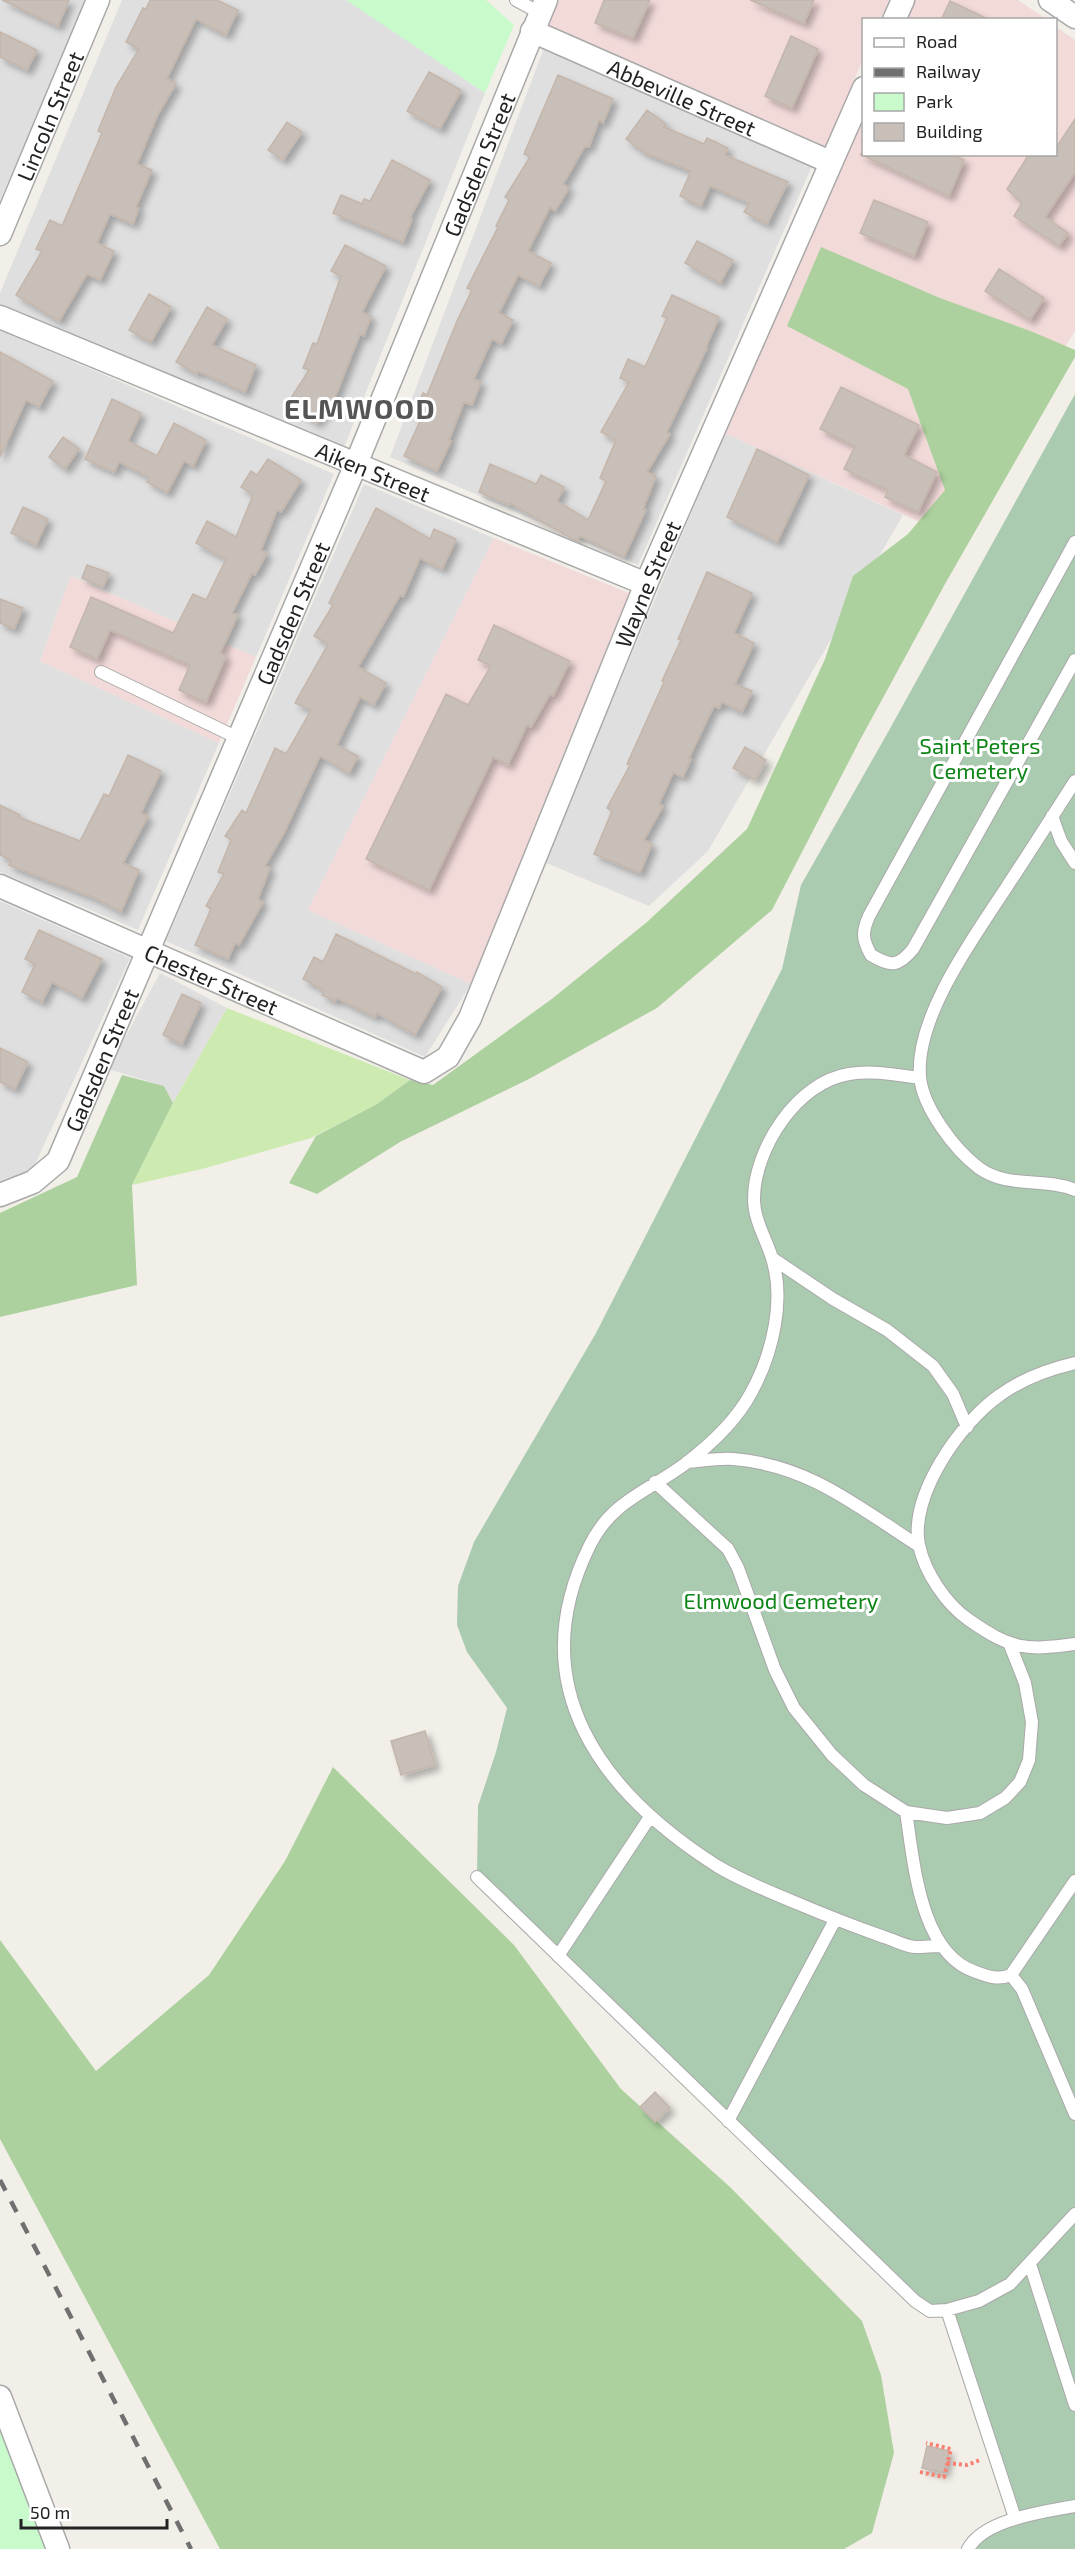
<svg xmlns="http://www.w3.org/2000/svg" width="1075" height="2549" font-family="'Exo 2',sans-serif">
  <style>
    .residential { fill: #e0dfdf }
    .commercial { fill: #f2dad9 }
    .grass { fill: #cdebb0 }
    .forest { fill: #add19e }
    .cemetery { fill: #aacbaf }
    .park { fill: #c8facc }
    .building { fill: #c7bfb8; stroke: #c4b6ab; stroke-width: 1.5; filter: url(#shadow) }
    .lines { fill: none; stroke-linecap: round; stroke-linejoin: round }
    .service-casing { stroke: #a9a9a9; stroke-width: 14 }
    .minor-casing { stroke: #a9a9a9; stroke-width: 25 }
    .path { stroke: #fa8072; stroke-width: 4; stroke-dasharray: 3 3; stroke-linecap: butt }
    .service { stroke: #fff; stroke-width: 12 }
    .minor { stroke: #fff; stroke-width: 22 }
    .rail { stroke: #707070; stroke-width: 4.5; stroke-dasharray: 12 12; stroke-linecap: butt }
    .labels { text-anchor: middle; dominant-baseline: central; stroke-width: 6; stroke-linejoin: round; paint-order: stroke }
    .street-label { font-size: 22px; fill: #222; stroke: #fff }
    .park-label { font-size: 22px; fill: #0c8416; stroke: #fff }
    .district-label { font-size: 28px; font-weight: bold; letter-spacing: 1.5px; fill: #555; stroke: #fff }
  </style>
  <defs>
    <filter id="shadow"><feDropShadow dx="5" dy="5" stdDeviation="3" flood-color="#0004"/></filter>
  </defs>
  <rect width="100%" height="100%" fill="#f2efe9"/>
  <path class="residential" d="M0 0H88L0 200Z
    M122 0H347L485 93 343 450 0 304V293Z
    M544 48 812 166 638 565 390 457Z
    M0 330 334 474 256 657 71 576 40 661 219 743 138 930 0 872Z
    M725 433 903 515 708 851 649 906 544 862Z
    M364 484 494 538 308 910 471 984 425 1057 166 941Z
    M0 901 130 958 32 1171 0 1181Z
    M160 973 227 1008 173 1103 164 1086 108 1069Z"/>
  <path class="commercial" d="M559 0H889L880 19 864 20 863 59 826 147 547 27Z
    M915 0H1018L1046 19 907 20Z
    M1056 27 1075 40V331L946 534 725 433 863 118 864 154H1056Z
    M494 538 629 593 471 984 308 910Z
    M71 576 256 657 219 743 40 661Z"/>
  <path class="grass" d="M227 1008 410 1080 377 1104 311 1138 202 1169 132 1185 173 1103Z"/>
  <path class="forest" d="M821 247 940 298 1033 332 1075 350V357L945 584 860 740 772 910 657 1008 529 1079 400 1142 317 1194 289 1183 316 1136 377 1104 410 1080 433 1085 553 998 647 922 747 829 825 659 853 576 908 534 945 490 908 389 787 326Z
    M122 1075 164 1086 173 1103 132 1185 137 1285 0 1317V1213L77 1177Z
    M333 1767 514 1945 621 2089 730 2187 862 2321 881 2375 894 2453 872 2533 844 2549H220L0 2139V1940L96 2071 209 1975 285 1861Z"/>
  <path class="cemetery" d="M1075 394V2549H968L1015 2518 947 2311H930L477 1877 478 1806 496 1752 507 1708 467 1652 457 1625 458 1586 474 1542 596 1333 782 969 801 885 887 734Z"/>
  <path class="park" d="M346 0H486L514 25 485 93Z
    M0 2397 58 2549H0Z"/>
  <path class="building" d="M2 0H69L58 26Z
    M150 0H217L238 10 226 35 196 19 167 78 176 84 158 114 137 164 152 170 136 207 139 208 133 224 110 214 97 243 114 251 100 280 87 274 59 321 16 295 42 251 36 249 50 220 62 226 102 133 98 131 116 87 139 49 126 42 143 8 146 9Z
    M604 0H650L633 38 595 23Z
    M750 0H814L804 23Z
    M950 1 990 20H941Z
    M0 32 37 50 27 70 0 57Z
    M791 36 818 49 792 108 765 96Z
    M429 72 461 90 440 129 407 111Z
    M558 75 613 99 603 123 599 120 589 147 585 146 563 184 569 188 555 211 550 207 528 251 551 263 539 286 518 275 499 313 513 320 501 344 492 339 474 379 481 382 472 405 464 402 449 440 451 441 437 471 404 456 421 419 414 416 423 393 427 395 457 321 472 290 467 288 498 227 496 226 509 200 505 197 530 157 524 154Z
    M647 110 666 124 664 127 704 144 707 138 728 148 725 155 788 182 767 224 744 212 749 203 710 186 701 206 680 196 691 171 645 153 626 139Z
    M1075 119V172L1045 217 1068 233 1059 246 1014 216 1022 203 1007 189 1029 154H1056V148Z
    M287 122 302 132 283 160 268 150Z
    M860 154H951L964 160 949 196Z
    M392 160 430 180 410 218 412 219 403 242 333 213 341 195 362 204 364 199 370 201Z
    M874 200 928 222 914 256 860 233Z
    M697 241 733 260 720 283 685 263Z
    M345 245 386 266 362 312 371 316 364 336 360 334 336 395 317 423 287 404 309 370 303 368 313 343 317 344 341 276 331 271Z
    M999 269 1044 298 1030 320 985 291Z
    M149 294 171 307 151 342 129 330Z
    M672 295 719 317 706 347 707 348 667 432 670 434 647 472 656 476 643 509 646 510 624 557 580 536 577 541 574 540 510 503 509 505 479 492 490 464 536 484 541 475 564 487 557 501 588 520 606 481 600 478 616 440 601 432 629 382 620 378 628 359 645 367 667 318 662 316Z
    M207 307 227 319 212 345 256 365 245 392 198 371 197 374 176 362Z
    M0 352 53 381 39 407 26 400 0 457Z
    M841 387 919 425 904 455 937 472 918 512 885 497 888 490 844 469 855 446 820 429Z
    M112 399 141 413 128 441 157 456 174 423 206 440 193 466 184 461 167 493 147 482 149 477 119 462 114 472 85 459Z
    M63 437 79 449 65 469 49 457Z
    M757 449 809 475 777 542 727 517Z
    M268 459 301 480 281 512 277 510 261 550 267 553 255 575 252 573 232 613 238 615 220 653 226 656 206 702 179 690 190 665 110 630 97 659 70 647 91 597 173 633 193 594 206 600 226 559 196 543 207 521 236 537 253 495 241 487 251 471 257 475Z
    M23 507 48 519 36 545 11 533Z
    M376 508 430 539 434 529 456 539 442 569 420 558 403 597 400 595 358 667 386 683 374 705 360 697 337 745 358 756 349 773 320 756 284 833 265 866 270 868 258 899 263 902 239 945 235 943 228 959 195 945 211 909 206 906 224 874 218 872 231 840 225 836 242 810 246 813 275 748 286 754 311 710 295 703 328 644 314 636 333 605 329 603Z
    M87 565 109 573 103 587 82 578Z
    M707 572 752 593 734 633 754 643 735 684 752 691 742 712 722 702 719 708 714 706 689 758 691 759 683 777 673 773 659 804 663 806 644 840 652 844 640 873 594 854 612 811 607 808 630 765 627 764 664 682 662 681 681 640 678 639Z
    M0 599 23 608 14 629 0 623Z
    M494 625 570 661 553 696 550 694 531 727 527 725 508 765 493 757 429 890 366 859 446 694 468 705 491 666 478 660Z
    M745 747 766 760 755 780 733 768Z
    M128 755 161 771 141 813 148 816 123 863 139 870 121 912 95 898 9 865 11 860 0 855V805L20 815 18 817 80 841 104 794 109 796Z
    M39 930 102 959 82 998 52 982 42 1002 22 992 35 964 25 959Z
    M336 934 416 974 417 972 442 987 415 1035 377 1013 375 1017 337 998 335 1001 322 995 324 990 303 979 314 957 323 962Z
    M182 994 201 1003 182 1044 163 1035Z
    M0 1048 28 1062 15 1089 0 1082Z
    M425 1731 435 1765 401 1775 391 1741Z
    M655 2092 670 2108 655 2122 640 2107Z
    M927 2446 949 2451 944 2473 922 2468Z"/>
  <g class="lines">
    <g class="service-casing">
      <path id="service" d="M516 0 540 13
        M1075 542 869 916C862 932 862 939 871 955 891 967 898 967 913 949L1075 660
        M101 672 238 738
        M1075 781C1052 817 1029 853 1006 888 974 937 915 1017 920 1077 923 1108 955 1150 979 1168 1008 1189 1044 1177 1075 1190
        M1052 816 1061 841 1075 863
        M920 1078C897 1075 873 1070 849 1074 797 1082 754 1149 754 1199 754 1219 765 1237 771 1255 786 1298 773 1353 751 1393 736 1421 710 1445 685 1464 647 1492 611 1501 589 1547 521 1686 601 1792 717 1866 742 1881 772 1893 799 1904 827 1916 856 1927 884 1937 894 1940 905 1946 915 1947 924 1947 933 1946 941 1946
        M772 1258 833 1299 887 1330 933 1366 953 1394 967 1427
        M1075 1363C1049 1369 1022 1379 1000 1395 961 1422 909 1495 919 1545 925 1573 946 1604 969 1620 1011 1649 1024 1651 1075 1644
        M687 1462C702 1461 718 1458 733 1459 809 1465 858 1507 919 1546
        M655 1482 728 1549 738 1568 775 1670 794 1708 832 1755 864 1785 906 1812 947 1818 980 1813 1005 1798 1020 1782 1029 1760 1032 1722 1025 1683 1010 1645
        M906 1812C914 1863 920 1954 976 1972 989 1977 999 1980 1011 1975L1075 1881
        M477 1877 915 2301 930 2311 947 2310 979 2301 1010 2284 1075 2214
        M558 1956 650 1817
        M1011 1975 1022 1989 1075 2114
        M728 2121 835 1920
        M1030 2264 1075 2405
        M947 2310 1015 2518
        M968 2549C984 2519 1044 2512 1075 2506"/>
    </g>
    <g class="minor-casing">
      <g id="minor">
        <path d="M1050 0 1075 17"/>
        <path d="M894 20 903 0"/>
        <path id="s1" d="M532 31 830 162"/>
        <path id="s2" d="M0 234 98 0"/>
        <path id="s3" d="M0 317 646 584"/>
        <path id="s4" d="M0 886 424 1072 448 1057 470 1018 646 584 864 88"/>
        <path id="s5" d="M0 1195 33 1182 58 1161 356 464 546 0"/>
        <path d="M0 2397 58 2549"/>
      </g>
    </g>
    <path class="path" d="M947 2463 967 2465 980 2460
      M920 2472 944 2477 951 2449 926 2443"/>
    <use href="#service" class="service"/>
    <use href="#minor" class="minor"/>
    <path class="rail" d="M0 2180 191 2549"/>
  </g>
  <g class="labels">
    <g class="street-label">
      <text stroke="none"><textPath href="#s1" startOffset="164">Abbeville Street</textPath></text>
      <text stroke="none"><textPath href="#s2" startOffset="128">Lincoln Street</textPath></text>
      <text stroke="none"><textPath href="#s5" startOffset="1150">Gadsden Street</textPath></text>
      <text stroke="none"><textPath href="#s3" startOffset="404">Aiken Street</textPath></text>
      <text stroke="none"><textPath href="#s4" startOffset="1005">Wayne Street</textPath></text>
      <text stroke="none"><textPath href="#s5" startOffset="664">Gadsden Street</textPath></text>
      <text stroke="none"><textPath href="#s4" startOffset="231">Chester Street</textPath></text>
      <text stroke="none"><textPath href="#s5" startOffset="178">Gadsden Street</textPath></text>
    </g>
    <g class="park-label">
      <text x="980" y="745">Saint Peters<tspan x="980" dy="25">Cemetery</tspan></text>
      <text x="781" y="1600">Elmwood Cemetery</text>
    </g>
    <g class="district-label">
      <text x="360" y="408">ELMWOOD</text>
    </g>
  </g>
  <rect x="862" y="18" width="195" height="138" fill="#ffffff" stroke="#a7a7a7" stroke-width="1.5"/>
  <rect x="874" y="38" width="30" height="9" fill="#ffffff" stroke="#a7a7a7" stroke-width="1.5"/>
  <text x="916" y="48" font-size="18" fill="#222222">Road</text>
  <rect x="874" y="68" width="30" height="9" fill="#707070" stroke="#a7a7a7" stroke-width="1.5"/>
  <text x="916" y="78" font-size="18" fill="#222222">Railway</text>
  <rect x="874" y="93" width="30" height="18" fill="#c8facc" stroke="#a7a7a7" stroke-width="1.5"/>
  <text x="916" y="108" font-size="18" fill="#222222">Park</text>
  <rect x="874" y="123" width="30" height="18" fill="#c7bfb8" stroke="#a7a7a7" stroke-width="1.5"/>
  <text x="916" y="138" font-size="18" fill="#222222">Building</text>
  <path d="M21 2519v9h146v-9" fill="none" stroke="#222222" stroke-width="3"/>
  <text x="30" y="2519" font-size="18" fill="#222222" stroke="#ffffff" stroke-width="4.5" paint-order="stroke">50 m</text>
</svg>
